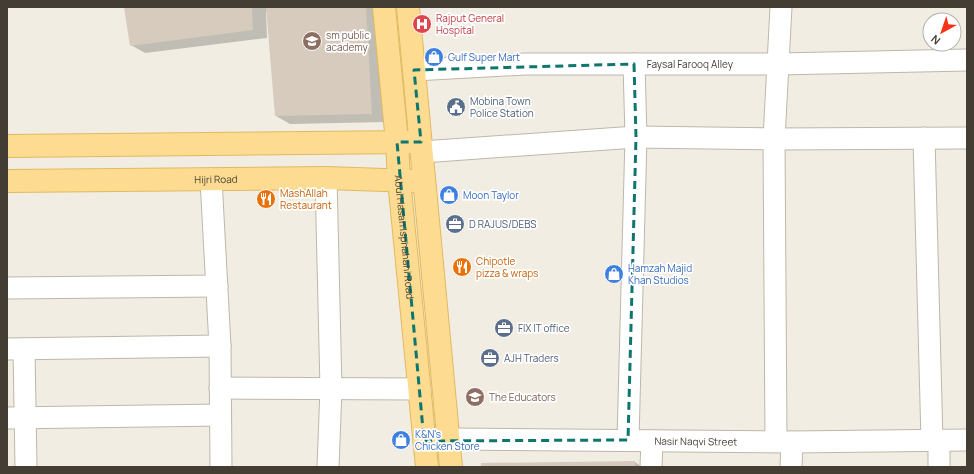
<svg xmlns="http://www.w3.org/2000/svg" width="974" height="474" font-family="Manrope,sans-serif">
  <style>
    .shadow { fill: #0003 }
    .building { fill: #d6cbbc }
    .lines { fill: none; stroke-linecap: round; stroke-linejoin: round }
    .minor-casing { stroke: #bfb7a9; stroke-width: 23 }
    .major-casing { stroke: #e1b961; stroke-width: 24 }
    .minor { stroke: #fff; stroke-width: 21 }
    .major { stroke: #fddc91; stroke-width: 22 }
    .marked { fill: none; stroke: #0f766e; stroke-width: 3; stroke-dasharray: 8 5; stroke-linejoin: round }
    .labels { text-anchor: middle; dominant-baseline: central; stroke-width: 3.5; stroke-linejoin: round; paint-order: stroke }
    .health-label { font-size: 10px; fill: #be3a42; stroke: #fff; text-anchor: start }
    .education-label { font-size: 10px; fill: #785e54; stroke: #fff; text-anchor: start }
    .shop-label { font-size: 10px; fill: #366cbe; stroke: #fff; text-anchor: start }
    .street-label { font-size: 10px; fill: #433d33; stroke: #fff }
    .service-label { font-size: 10px; fill: #4e5e75; stroke: #fff; text-anchor: start }
    .food-label { font-size: 10px; fill: #c56008; stroke: #fff; text-anchor: start }
  </style>
  <rect width="100%" height="100%" fill="#f1ede3"/>
  <path class="shadow" d="M125 7H379L385 122 290 124 276 116 268 12H266L267 38 145 53 131 45Z
    M635 462 642 467H482Z"/>
  <path class="building" d="M124 7H252L253 30 130 46Z
    M266 7H366L372 114 275 116Z
    M635 461V467H481V463Z"/>
  <g class="lines">
    <g class="minor-casing">
      <g id="minor">
        <path id="s1" d="M414 70 526 64H779L967 60"/>
        <path d="M924 138 932 441"/>
        <path d="M422 152 636 137 774 139 967 138"/>
        <path d="M326 178 331 389 328 467"/>
        <path d="M211 179 220 346 221 467"/>
        <path d="M7 288 217 286"/>
        <path d="M7 349 220 346"/>
        <path d="M24 349 26 467"/>
        <path d="M220 388 420 389"/>
        <path d="M7 418 220 415"/>
        <path d="M628 440 636 137 634 64"/>
        <path id="s2" d="M424 441 448 439 792 442 967 440"/>
        <path d="M776 441 774 139 781 7"/>
        <path d="M939 441V467"/>
        <path d="M651 467 652 441"/>
        <path d="M791 467 792 442"/>
      </g>
    </g>
    <g class="major-casing">
      <g id="major">
        <path id="s3" d="M384 7 397 142 399 180 427 467"/>
        <path d="M408 7 451 467"/>
        <path d="M7 146 412 142"/>
        <path id="s4" d="M7 181 326 178 413 181"/>
      </g>
    </g>
    <use href="#minor" class="minor"/>
    <use href="#major" class="major"/>
  </g>
  <path class="marked" d="M634 64 636 137 628 440 424 441 397 142H421L414 70Z"/>
  <defs>
    <g id="hospital-disc" transform="scale(1)"><circle r="9.5" fill="#e0444e" stroke="#fff"/><path d="M-5-5h3v3.5h4V-5h3V5h-3V1.5h-4V5h-3Z" fill="#fff"/></g>
    <g id="school-disc" transform="scale(1)"><circle r="9.5" fill="#8d6e63" stroke="#fff"/><path d="M0-5L7-2L0 1L-7-2ZM-4 1L0 2.5L4 1V4Q0 6-4 4Z" fill="#fff"/></g>
    <g id="shop-disc" transform="scale(1)"><circle r="9.5" fill="#3f7fe0" stroke="#fff"/><path d="M-5-2.5h2.3a2.7 3.5 0 0 1 5.4 0H5L5.5 6h-11ZM-1.5-2.5h3a1.5 2.3 0 0 0-3 0Z" fill="#fff"/></g>
    <g id="civic-disc" transform="scale(1)"><circle r="9.5" fill="#5c6f8a" stroke="#fff"/><path d="M-.6-6.5H3V-4.5H.6V-3L4-1V1h2V6H-6V1h2V-1L-.6-3ZM-1.2 2.5V6h2.4V2.5Z" fill="#fff"/></g>
    <g id="restaurant-disc" transform="scale(1)"><circle r="9.5" fill="#e8710a" stroke="#fff"/><path d="M-5-6h1v4h1v-4h1v4h1v-4h1v5L-1.5 .5V6h-2V.5L-5-1ZM5-6V6H3V1.5H1.5Q1.5-4 5-6Z" fill="#fff"/></g>
    <g id="office-disc" transform="scale(1)"><circle r="9.5" fill="#5c6f8a" stroke="#fff"/><path d="M-6-3h4V-5.5h4V-3h4V5H-6ZM-1-4.5V-3h2v-1.5ZM-6 0V1H6V0Z" fill="#fff"/></g>
  </defs>
  <g fill-rule="evenodd">
    <use href="#hospital-disc" x="422" y="24"/>
    <use href="#school-disc" x="312" y="41"/>
    <use href="#shop-disc" x="434" y="57"/>
    <use href="#civic-disc" x="456" y="107"/>
    <use href="#shop-disc" x="449" y="195"/>
    <use href="#restaurant-disc" x="266" y="199"/>
    <use href="#office-disc" x="455" y="224"/>
    <use href="#restaurant-disc" x="462" y="267"/>
    <use href="#shop-disc" x="614" y="274"/>
    <use href="#office-disc" x="504" y="328"/>
    <use href="#office-disc" x="490" y="358"/>
    <use href="#school-disc" x="475" y="397"/>
    <use href="#shop-disc" x="401" y="440"/>
  </g>
  <g class="labels">
    <g class="health-label">
      <text x="436" y="18">Rajput General<tspan x="436" dy="12">Hospital</tspan></text>
    </g>
    <g class="education-label">
      <text x="326" y="35">sm public<tspan x="326" dy="12">academy</tspan></text>
      <text x="489" y="397">The Educators</text>
    </g>
    <g class="shop-label">
      <text x="448" y="57">Gulf Super Mart</text>
      <text x="463" y="195">Moon Taylor</text>
      <text x="628" y="268">Hamzah Majid<tspan x="628" dy="12">Khan Studios</tspan></text>
      <text x="415" y="434">K&amp;N's<tspan x="415" dy="12">Chicken Store</tspan></text>
    </g>
    <g class="street-label">
      <text stroke="none"><textPath href="#s1" startOffset="276">Faysal Farooq Alley</textPath></text>
      <text stroke="none"><textPath href="#s4" startOffset="209">Hijri Road</textPath></text>
      <text stroke="none"><textPath href="#s3" startOffset="231">Abul Hasan Isphahani Road</textPath></text>
      <text stroke="none"><textPath href="#s2" startOffset="272">Nasir Naqvi Street</textPath></text>
    </g>
    <g class="service-label">
      <text x="470" y="101">Mobina Town<tspan x="470" dy="12">Police Station</tspan></text>
      <text x="469" y="224">D RAJUS/DEBS</text>
      <text x="518" y="328">FIX IT office</text>
      <text x="504" y="358">AJH Traders</text>
    </g>
    <g class="food-label">
      <text x="280" y="193">MashAllah<tspan x="280" dy="12">Restaurant</tspan></text>
      <text x="476" y="261">Chipotle<tspan x="476" dy="12">pizza &amp; wraps</tspan></text>
    </g>
  </g>
  <rect width="974" height="474" fill="none" stroke="#433d33" stroke-width="16"/>
  <g transform="translate(942 32) rotate(220)"><circle r="19" fill="#ffffff" stroke="#b4b1ad"/>
  <path d="M0-3L7 15L0 10L-7 15Z" fill="#f73315"/>
  <text y="-6" font-size="11" font-weight="bold" text-anchor="middle" fill="#433d33">N</text>
  </g>
</svg>
